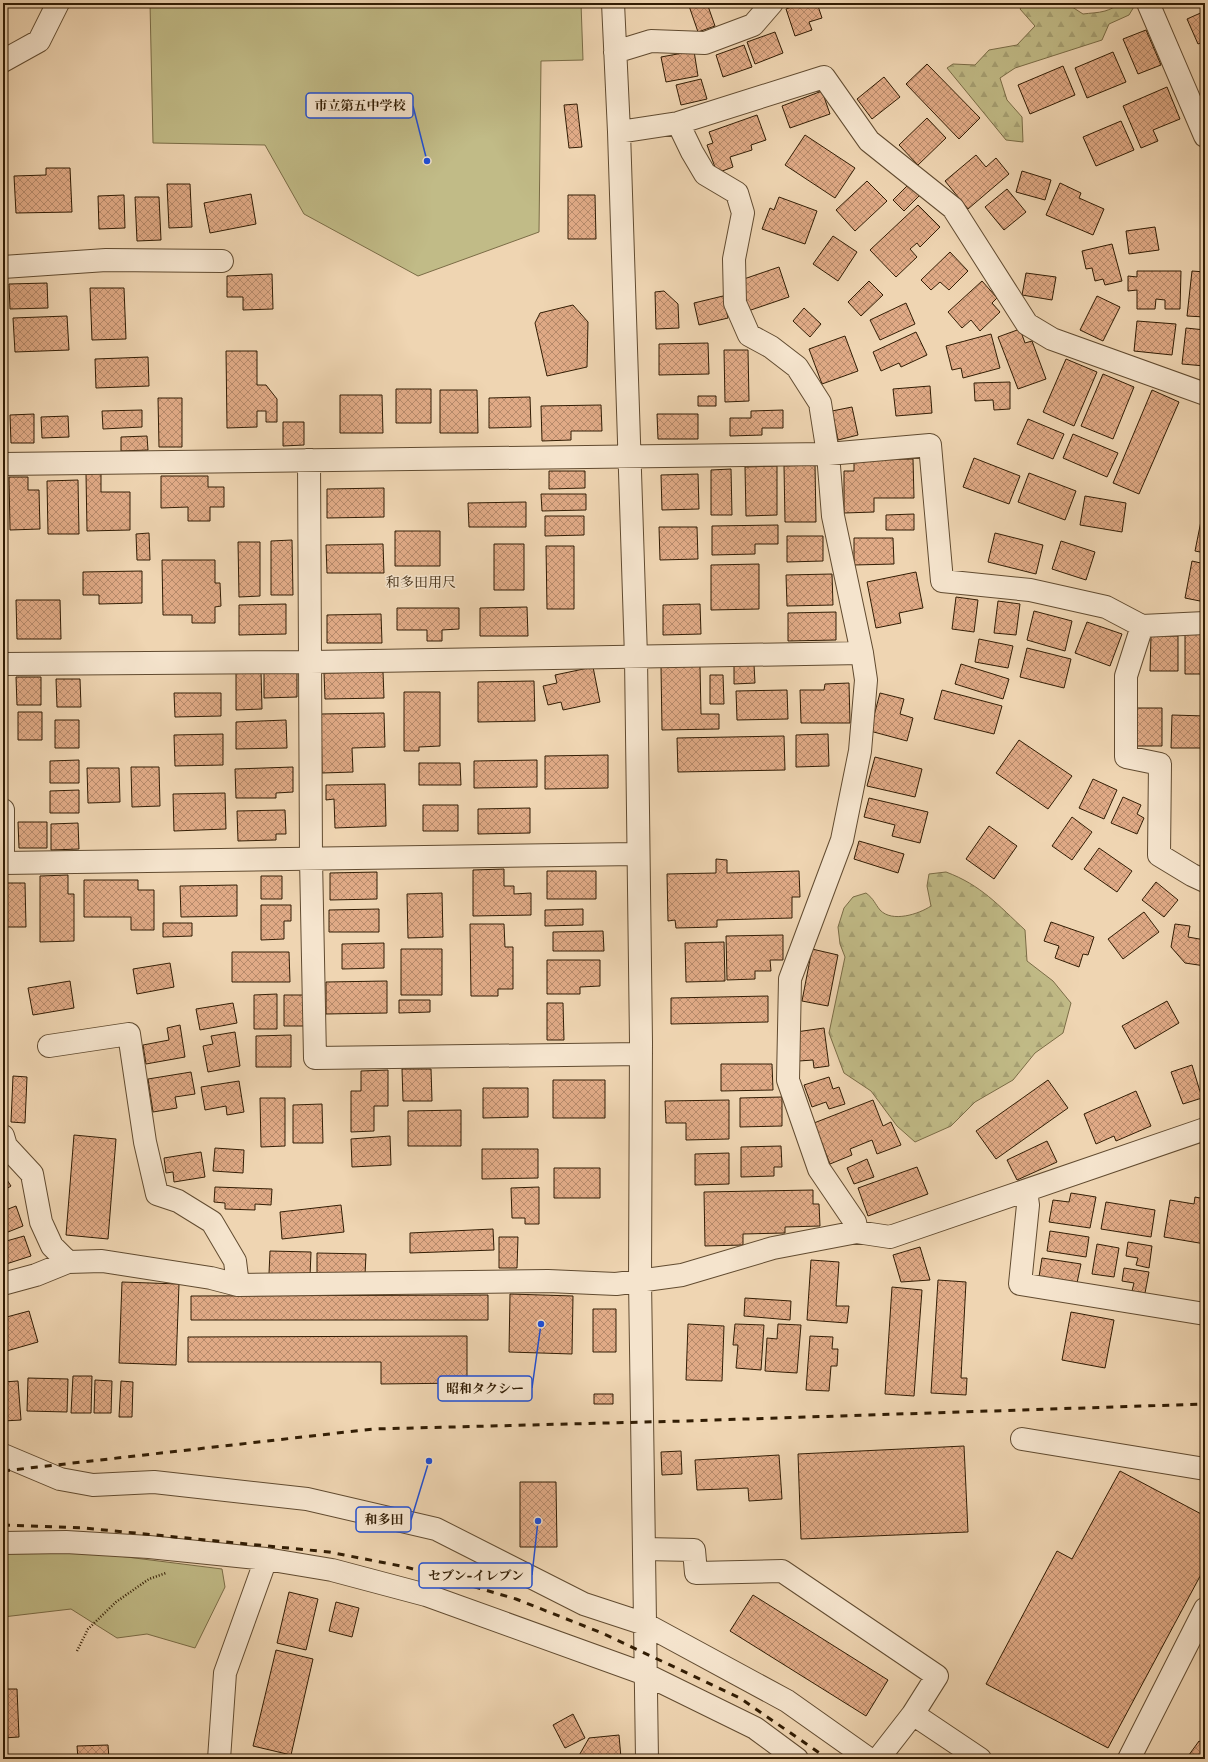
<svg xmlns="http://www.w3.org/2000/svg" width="1208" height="1762" font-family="'IM FELL English','Noto Serif JP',serif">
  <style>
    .forest { fill: url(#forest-firs); stroke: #7a6c46 }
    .park { fill: #c1bb87; stroke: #7a6c46 }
    .building { fill: url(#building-cross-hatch); stroke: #321d04 }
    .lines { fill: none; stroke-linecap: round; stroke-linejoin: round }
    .minor-casing { stroke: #614b30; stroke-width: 24 }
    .path { stroke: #321d04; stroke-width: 2.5; stroke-dasharray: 1 2; stroke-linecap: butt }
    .minor { stroke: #f5e4cd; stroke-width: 22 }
    .rail { stroke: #321d04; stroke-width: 3; stroke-dasharray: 7 7; stroke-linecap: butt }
    .labels { text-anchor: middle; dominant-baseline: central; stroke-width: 3; stroke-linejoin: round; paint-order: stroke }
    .quarter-label { font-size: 14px; fill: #321d04; stroke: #f5e4cd }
    .leader { fill: none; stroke: #1d4ed8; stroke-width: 1.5 }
    .callout-dot { fill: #1d4ed8; stroke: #f5e4cd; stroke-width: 1.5 }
    .callout { fill: #f5e4cd; stroke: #1d4ed8; stroke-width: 1.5 }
    .callout-label { font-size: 13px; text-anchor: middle; font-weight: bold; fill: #321d04 }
  </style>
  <defs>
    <pattern id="forest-firs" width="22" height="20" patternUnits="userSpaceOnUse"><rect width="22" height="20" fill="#c1bb87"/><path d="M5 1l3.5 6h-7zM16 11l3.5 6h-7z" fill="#a6a073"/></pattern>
    <pattern id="building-cross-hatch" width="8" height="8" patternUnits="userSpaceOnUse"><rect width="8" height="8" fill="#e0aa86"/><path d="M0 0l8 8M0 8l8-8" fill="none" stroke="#b68a6b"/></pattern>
  </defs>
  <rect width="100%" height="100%" fill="#efd5b2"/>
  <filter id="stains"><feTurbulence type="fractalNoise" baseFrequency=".005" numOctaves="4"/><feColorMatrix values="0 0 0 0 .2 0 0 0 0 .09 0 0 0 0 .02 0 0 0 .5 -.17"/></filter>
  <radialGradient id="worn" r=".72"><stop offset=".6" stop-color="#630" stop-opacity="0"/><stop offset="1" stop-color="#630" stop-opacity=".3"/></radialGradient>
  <path class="forest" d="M1024 3H1066L1083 14C1090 13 1098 13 1105 11 1115 8 1124 0 1135 5L1129 15 1109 24 1102 40 1015 68 1000 78 1007 100 1022 117 1023 142 1006 140 947 68 953 64 975 65 989 50 1017 45 1035 26 1020 9Z
    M946 872C981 885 998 905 1025 930L1027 961 1053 981 1071 1003 1063 1033 1035 1053 1013 1080 975 1102 951 1126 915 1142 897 1126 871 1091 844 1073 829 1033 845 957 840 944 838 927 844 908 853 897 866 893C874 899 875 904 880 910 892 923 919 914 931 906L927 886 929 874Z"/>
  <path class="park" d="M150 3H581L583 60 541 61 539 232 418 276 304 214 265 145 153 143Z
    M71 1550 222 1569 225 1587 195 1648 147 1634 117 1638 71 1609 3 1617V1551Z"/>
  <path class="building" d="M688 3H716L708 6 715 26 698 32Z
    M797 3H817L822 18 809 22 812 30 795 36 786 9 798 5Z
    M1205 11V41L1198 44 1187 19Z
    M1146 30 1161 65 1138 74 1123 39Z
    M775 32 783 53 755 64 747 42Z
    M744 45 752 67 723 77 716 55Z
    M694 51 698 76 666 82 661 57Z
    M1113 52 1126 82 1087 98 1075 68Z
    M927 64 980 118 959 139 906 84Z
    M1063 66 1075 95 1030 114 1018 85Z
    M884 77 900 97 872 119 857 99Z
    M701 79 707 99 681 105 676 85Z
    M1167 87 1180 119 1153 130 1158 141 1141 148 1123 106Z
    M822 91 830 114 790 128 782 106Z
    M577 104 582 147 569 148 564 105Z
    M757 115 766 140 751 145 752 150 730 157 733 167 717 173 707 145 713 143 709 132Z
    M927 118 946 138 918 165 899 145Z
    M1121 121 1134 150 1096 166 1083 137Z
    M805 135 855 168 835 198 785 165Z
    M976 155 986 167 996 158 1009 174 968 209 945 181Z
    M46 168H70L72 212 16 213 14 176 46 175Z
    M1022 171 1051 180 1045 200 1016 192Z
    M867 181 887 201 855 231 836 210Z
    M910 183 921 194 904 211 893 200Z
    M1060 183 1081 193 1079 198 1104 209 1093 235 1046 215Z
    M167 184H190L192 227 169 228Z
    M1007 189 1026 212 1004 230 985 207Z
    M251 194 256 224 210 233 204 203Z
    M124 195 125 228 99 229 98 196Z
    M568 195H595L596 239H568Z
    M135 197H159L161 240 137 241Z
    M779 197 817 211 805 244 762 229 770 208 774 210Z
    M918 205 940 227 920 247 917 243 910 249 917 257 896 277 870 250Z
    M1155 227 1159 250 1129 254 1126 231Z
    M833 236 857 252 838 281 813 264Z
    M1112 244 1122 281 1105 285 1103 279 1095 281 1092 268 1086 269 1082 251Z
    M950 252 968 271 949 290 940 282 931 290 921 280Z
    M779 267 789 297 748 311 738 281Z
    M1137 271H1181L1180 309H1165V300L1156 299 1155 309H1137V290L1128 291V276L1137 277Z
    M1192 271 1205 272V317L1187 316Z
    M1026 273 1056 277 1052 300 1022 295Z
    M272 274 273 309 243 310V297H227V276Z
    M869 281 883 295 861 316 848 302Z
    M982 281 997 298 992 303 1000 312 980 331 971 320 962 328 948 312Z
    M47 283 48 308 10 309 9 284Z
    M90 288H124L126 339 92 340Z
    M664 291 678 304 679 328 656 329 655 292Z
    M723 296 728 318 699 325 694 303Z
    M1097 296 1120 307 1103 341 1080 330Z
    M906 303 915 324 880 340 870 320Z
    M573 305 588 322 587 367 547 376 535 323 540 313Z
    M804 308 821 324 810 337 793 321Z
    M67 316 69 350 15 352 13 318Z
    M1137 321 1176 324 1172 355 1134 351Z
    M1186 328 1205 330V366L1182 364Z
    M1020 329 1025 343 1032 341 1046 379 1018 389 998 337Z
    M916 332 927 355 901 367 899 363 881 371 873 352Z
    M991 334 1000 368 963 378 961 368 952 370 946 346Z
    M845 336 858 371 822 384 809 349Z
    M708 343 709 374 659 375V344Z
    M724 350H748L749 401 725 402Z
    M226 351H257V385H266L277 399V422H266V411H257V427L227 428Z
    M148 357 149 386 96 388 95 359Z
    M1066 359 1097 372 1074 426 1043 412Z
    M1103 374 1134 387 1113 439 1081 426Z
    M1010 382V409L994 410 993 400 975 401 974 383Z
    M930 386 932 413 896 416 893 389Z
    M396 389H431V423H396Z
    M440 390H477L478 433H440Z
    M1152 390 1179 402 1139 494 1113 483Z
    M340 395H382L383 433H340Z
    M698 396H716V406H698Z
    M530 397 531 427 489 428V398Z
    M158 398H182V447H159Z
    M601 405 602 431H571V440L542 441 541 406Z
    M852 407 858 435 838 440 832 411Z
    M142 410V427L103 429 102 411Z
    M783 410V428H762V435L730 436V418H751V411Z
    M34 414V443H11L10 415Z
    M657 414H698V439H658Z
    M68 416 69 437 42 438 41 417Z
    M1028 419 1064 434 1053 459 1017 444Z
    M283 422H304V445L283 446Z
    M1073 434 1118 453 1107 477 1063 458Z
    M147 436 148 450 121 451V437Z
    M974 458 1020 476 1009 504 963 487Z
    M913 459 914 498H874V512L844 513V471H854V460Z
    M815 465 816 522H785L784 466Z
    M777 466V515L746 516 745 467Z
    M731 469 732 515H711V470Z
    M549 471H585V488L549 489Z
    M101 473V492H130V530L87 531 86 474Z
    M1029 473 1076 491 1065 520 1018 502Z
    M698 474 699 509 662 510 661 475Z
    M161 476H208V487H224V507H210V521H188V507L161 508Z
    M9 477H28V490H39L40 529 10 530Z
    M78 480 79 534H48L47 481Z
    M384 488V517L327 518V489Z
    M541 494H586V510L542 511Z
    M1085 496 1126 503 1122 532 1080 525Z
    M526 502V527H469L468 503Z
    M914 514V530H886V515Z
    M545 516H584V535L545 536Z
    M1201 521 1205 522V553L1195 551Z
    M778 525V544H755V554L712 555V526Z
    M659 527H697L698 559 660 560Z
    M395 531H440V566H395Z
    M149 533 150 560H137L136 534Z
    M995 533 1043 545 1036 574 988 562Z
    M787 536H823V561L787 562Z
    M854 538H893L894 564 854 565Z
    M292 540 293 595H271V541Z
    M1061 541 1095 552 1086 580 1052 569Z
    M238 542H260V596L239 597Z
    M383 544 384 573H327L326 545Z
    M494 544H524V590H494Z
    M546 546H574V609H547Z
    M162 560H215V583H220L221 606 215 607V623H192V615H163Z
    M1192 561 1205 564V602L1185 598Z
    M759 564V609L711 610V565Z
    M142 571V603L99 604V595H83V572Z
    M916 572 923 608 899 613 901 623 876 628 867 582Z
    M832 574 833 605 787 606 786 575Z
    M956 597 978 600 974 632 952 629Z
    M16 600H60L61 639H17Z
    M998 601 1020 604 1016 635 994 633Z
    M286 604V634L239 635V605Z
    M700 604 701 634 663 635V605Z
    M527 607 528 636H480V608Z
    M397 608H459V629L442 630V641H427V630H397Z
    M1034 611 1072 621 1065 651 1027 640Z
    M836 612V640L788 641V613Z
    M381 614 382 643H327V615Z
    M1087 622 1122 634 1110 666 1075 653Z
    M1185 634H1205V674H1185Z
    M1151 636H1178V671H1150Z
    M979 639 1013 646 1008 668 975 662Z
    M1027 648 1071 659 1064 688 1020 677Z
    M961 664 1009 679 1003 699 955 684Z
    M734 665H754L755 683 734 684Z
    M700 666 701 714H719V729L662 730 661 667Z
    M593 667 600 702 563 710 561 702 548 705 543 686 557 683 555 675Z
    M261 672 262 709 236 710V673Z
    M297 672V697L264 698V673Z
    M383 672 384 698 325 699 324 673Z
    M710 675H723L724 704H710Z
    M16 677H41V705H17Z
    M56 679H80L81 707H57Z
    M534 681 535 721 478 722V682Z
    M849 683 850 723H801L800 690H824L825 684Z
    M787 690 788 719 737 720 736 691Z
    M942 690 1002 706 994 734 934 719Z
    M404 692H440V746L419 747V751H404Z
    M174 693H221V716L175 717Z
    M880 693 904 699 900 714 913 718 907 741 870 731Z
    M1137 708H1162V746H1136Z
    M18 712H42V740H18Z
    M384 713 385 747 352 748 353 772 322 773 321 714Z
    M1172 715 1205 716V748H1171Z
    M55 720H79V748H55Z
    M286 720 287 748 236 749V722Z
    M223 734V765L175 766 174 735Z
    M828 734 829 766 796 767V735Z
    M784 736 785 770 678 772 677 738Z
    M1019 740 1072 776 1048 809 996 773Z
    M608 755V788L545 789V756Z
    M875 757 922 769 915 797 867 786Z
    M79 760V783H50V761Z
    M537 760V787L474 788V761Z
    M419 763H460L461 785H419Z
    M131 767H159L160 806 132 807Z
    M293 767V792L276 793V798H236L235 769Z
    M87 768H119L120 802 88 803Z
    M1093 779 1117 790 1104 819 1079 808Z
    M385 784 386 826 335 828 334 799 326 800V785Z
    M79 790V813H50V791Z
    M225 793 226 829 174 831 173 794Z
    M1123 797 1141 805 1137 814 1144 818 1137 834 1111 823Z
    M869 798 928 812 920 843 892 836 895 825 864 817Z
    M423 805H458V831H423Z
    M530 808V833L478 834V809Z
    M285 810 286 834H276V840L238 841 237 811Z
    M1072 817 1092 832 1072 860 1052 846Z
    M18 822H47V848H19Z
    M78 823 79 849 51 850V824Z
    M989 826 1017 846 994 879 966 859Z
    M859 841 904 854 898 873 854 859Z
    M1099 848 1132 871 1117 892 1084 869Z
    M716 859 727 860V873L799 871 800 897H792V918L717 920V927L676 928 675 920 668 921 667 874 716 873Z
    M504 869V886H514V894L531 893V915L473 916V870Z
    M547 871H596V899H547Z
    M377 872V899L330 900V873Z
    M68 875V894H74V941L40 942V876Z
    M261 876H282V899H261Z
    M84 880H138V890H154V930H131V917H84Z
    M1156 882 1178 900 1164 917 1142 900Z
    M3 883H25L26 927H3Z
    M237 885V916L181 917 180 886Z
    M442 893 443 937 408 938 407 894Z
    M261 905H291V921H284V939L261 940Z
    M379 909V932H329V910Z
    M583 909V925L545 926V910Z
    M1144 912 1159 932 1123 959 1108 939Z
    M1051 922 1094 937 1088 955 1083 954 1079 967 1055 958 1059 946 1044 941Z
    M163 923H192V936L163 937Z
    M470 924H504L505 947H513V989H498V996H471Z
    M1175 924 1190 926 1188 937 1205 940V966L1185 963 1171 947Z
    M603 931 604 951H553V932Z
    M783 935V960H770L771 971H755V979L727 980 726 936Z
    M724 942 725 981 686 982 685 943Z
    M384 943V968L342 969V944Z
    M401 949H442V995H401Z
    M812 949 838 955 828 1006 802 1001Z
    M232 952H289L290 982H232Z
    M547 960H600V986L580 987V994H547Z
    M170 963 174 987 137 994 133 969Z
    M70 981 74 1008 33 1015 28 988Z
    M387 981V1013L326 1014V982Z
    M277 994V1029H254V995Z
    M284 995H304V1026H284Z
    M768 996V1022L671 1024V998Z
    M399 1000H430V1012L399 1013Z
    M1167 1001 1179 1023 1135 1049 1122 1026Z
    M233 1003 237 1023 200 1030 196 1009Z
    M547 1003H563L564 1040H547Z
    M180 1025 185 1057 146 1064 143 1045 169 1040 167 1028Z
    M824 1028 829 1066 814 1068 813 1060 799 1061 796 1032Z
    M235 1032 240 1066 208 1072 203 1046 213 1044 211 1036Z
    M291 1035V1067H256V1036Z
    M721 1064H772L773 1090 721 1091Z
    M1192 1065 1202 1098 1183 1104 1171 1072Z
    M402 1069H431L432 1101H403Z
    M388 1070V1106H374V1131L351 1132V1091H361V1071Z
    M191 1072 195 1094 175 1097 177 1108 153 1112 148 1079Z
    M13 1076 27 1077 25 1123 11 1122Z
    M829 1077 833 1089 839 1087 845 1104 829 1109 826 1102 812 1107 804 1085Z
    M553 1080H605V1118H553Z
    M1048 1080 1068 1108 996 1159 976 1131Z
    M239 1081 244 1112 227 1115 226 1106 205 1110 201 1087Z
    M483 1088H528V1117L483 1118Z
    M1136 1091 1151 1126 1116 1141 1114 1136 1096 1144 1084 1114Z
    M782 1097V1126L740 1127V1098Z
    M260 1098H285V1146L261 1147Z
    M729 1100V1139L686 1140V1123H666L665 1101Z
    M873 1100 883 1126 891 1122 901 1145 877 1154 872 1140 850 1149 852 1155 830 1164 814 1123Z
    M322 1104 323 1143H293V1105Z
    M461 1110V1146H408V1111Z
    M74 1135 116 1139 108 1239 66 1235Z
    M390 1136 391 1165 352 1167 351 1139Z
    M1047 1141 1057 1162 1017 1180 1007 1160Z
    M781 1146 782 1167H774V1176L741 1177V1147Z
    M215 1148 244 1150 243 1173 213 1171Z
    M482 1149H538V1178L482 1179Z
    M201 1152 205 1177 174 1182 173 1172 166 1173 164 1158Z
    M729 1153V1184L695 1185V1154Z
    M867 1159 874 1177 854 1184 847 1168Z
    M917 1167 928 1194 868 1216 858 1188Z
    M554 1168H600V1198H554Z
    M3 1174 11 1186 3 1191Z
    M215 1187 272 1189 271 1205 255 1204V1210L225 1209V1203L214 1202Z
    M539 1187V1224H525V1218H512L511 1188Z
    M813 1190V1204H819L820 1226 785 1227V1233L743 1234V1245L705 1246 704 1192Z
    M1071 1193 1096 1197 1090 1228 1049 1222 1053 1200 1069 1202Z
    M1195 1197 1205 1199V1244L1164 1237 1170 1200 1194 1204Z
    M1106 1202 1155 1210 1151 1237 1101 1229Z
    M341 1205 344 1232 282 1239 280 1212Z
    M16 1206 23 1226 3 1234V1211Z
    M493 1229 494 1250 410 1253V1233Z
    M1050 1231 1089 1237 1086 1257 1047 1251Z
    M24 1236 31 1256 3 1265V1242Z
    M499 1237H518L517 1268H499Z
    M1128 1242 1152 1246 1149 1268 1136 1265 1138 1258 1126 1256Z
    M1097 1244 1119 1248 1114 1277 1092 1274Z
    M920 1247 930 1280 901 1282 893 1255Z
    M270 1251 311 1252 310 1276 269 1274Z
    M317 1253 366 1254 365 1275 317 1274Z
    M1042 1258 1081 1264 1077 1283 1039 1277Z
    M811 1260 839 1262 836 1306H849L847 1323 807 1320Z
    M1124 1268 1149 1272 1145 1293 1132 1291 1134 1283 1122 1281Z
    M938 1280 966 1282 961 1378H967L966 1395 931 1393Z
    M122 1282 179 1284 176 1365 119 1363Z
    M892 1287 922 1290 914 1396 885 1394Z
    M510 1294 573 1296 572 1354 509 1352Z
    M488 1295V1320H191V1296Z
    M745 1298 791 1301 790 1320 744 1316Z
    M593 1309H616V1352H593Z
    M29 1311 38 1342 3 1352V1318Z
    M1071 1312 1114 1320 1105 1368 1062 1360Z
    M688 1324 724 1326 722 1381 686 1380Z
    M735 1324 764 1325 761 1370 736 1368 738 1345H733Z
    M778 1324 801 1325 797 1373 765 1371 767 1338 777 1339Z
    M467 1336V1383L381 1384V1362H188V1337Z
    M810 1336 833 1337 832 1349H838L837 1366H831L829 1391 806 1390Z
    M73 1376H92L91 1413H71Z
    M28 1378 68 1379 67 1412 27 1411Z
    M95 1380 112 1381 111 1413H94Z
    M18 1381 21 1420 3 1421V1382Z
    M121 1381 133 1382 132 1417H119Z
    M594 1394H613V1404H594Z
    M964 1446 968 1532 801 1539 798 1454Z
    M681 1451 682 1474 662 1475 661 1452Z
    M779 1455 782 1499 749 1501 748 1488 697 1490 695 1460Z
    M1120 1471 1205 1516V1567L1108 1748 986 1684 1057 1551 1072 1559Z
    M520 1482H556L557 1547H520Z
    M289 1592 318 1599 306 1650 277 1643Z
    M753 1595 888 1680 866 1716 730 1631Z
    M336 1602 359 1608 352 1637 329 1631Z
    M276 1650 313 1659 291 1755 253 1746Z
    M3 1689H17L19 1737 3 1738Z
    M573 1714 585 1738 565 1748 553 1725Z
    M619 1735 621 1758 577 1759 589 1738Z
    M1199 1741 1205 1745V1759H1186Z
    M108 1745 109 1759H78L77 1746Z"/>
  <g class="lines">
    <g class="minor-casing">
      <path id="minor" d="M613 3 619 132 636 657 641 1042 640 1280 647 1759
        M1148 3 1205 136
        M615 52 651 41 705 43 753 25 772 3
        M3 61 39 41 58 3
        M678 123 692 152 705 174 737 193 743 213 734 259 735 303 749 335 771 347 797 367 820 403 828 454 833 516 862 653 866 680 860 751 842 840 790 979 788 1080 819 1169 855 1222 857 1232
        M619 132 678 123 824 77 869 141 953 208 1027 324 1052 339 1205 394
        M3 267 106 260 222 261
        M309 460 311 859 315 1058 641 1054
        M3 464 828 454 930 445 942 581 1030 590 1106 607 1142 626 1205 623
        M1142 626 1126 676V757L1160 764 1159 855 1192 875 1205 881
        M3 664 311 662 862 653
        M3 810V863
        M3 863 637 854
        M49 1046 129 1034 145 1142 157 1194 178 1201 212 1222 235 1261 238 1285
        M3 1136 6 1146 32 1174 41 1222 52 1246 68 1262
        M1026 1191 1028 1205 1020 1284 1205 1314
        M3 1284 36 1275 68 1262 102 1261 211 1278 238 1285 548 1281 616 1284 682 1275 773 1248 857 1232 890 1237 1205 1129
        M1022 1439 1205 1469
        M3 1455 60 1479 93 1485 154 1482 307 1499 436 1529 584 1604 645 1624 787 1701 869 1759
        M3 1543 66 1542 149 1547 266 1559 332 1570 426 1595 645 1674 755 1728 797 1759
        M644 1549 694 1550 696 1573 782 1571 937 1676 913 1714
        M219 1759 225 1673 266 1559
        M878 1759 913 1714 980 1759
        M1129 1759 1205 1609"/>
    </g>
    <path class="path" d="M77 1651 88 1629 116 1602 149 1579 166 1573"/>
    <use href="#minor" class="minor"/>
    <path class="rail" d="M3 1471 373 1429 685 1421 1205 1404
      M3 1525 84 1528 329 1552 406 1567 516 1599 602 1633 740 1698 828 1759"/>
  </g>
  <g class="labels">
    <g class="quarter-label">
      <text x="421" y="583">和多田用尺</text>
    </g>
  </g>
  <path class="leader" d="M427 161L413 106M541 1324L532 1388M429 1461L411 1520M538 1521L532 1575"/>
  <g class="callout-dot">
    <circle cx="427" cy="161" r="4"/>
    <circle cx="541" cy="1324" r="4"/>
    <circle cx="429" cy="1461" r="4"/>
    <circle cx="538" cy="1521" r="4"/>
  </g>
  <g class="callout">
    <rect x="306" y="93" width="107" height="25" rx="4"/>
    <rect x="438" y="1376" width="94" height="25" rx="4"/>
    <rect x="356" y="1507" width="55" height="25" rx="4"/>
    <rect x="419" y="1563" width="113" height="25" rx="4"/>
  </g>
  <g class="callout-label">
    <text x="360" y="110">市立第五中学校</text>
    <text x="485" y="1393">昭和タクシー</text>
    <text x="384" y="1524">和多田</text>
    <text x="476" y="1580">セブン-イレブン</text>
  </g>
  <rect width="1208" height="1762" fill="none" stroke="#efd5b2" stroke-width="16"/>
  <rect x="4" y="4" width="1200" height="1754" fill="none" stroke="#321d04" stroke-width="2"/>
  <rect x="8" y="8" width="1192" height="1746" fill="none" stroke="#321d04"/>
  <rect width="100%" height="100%" filter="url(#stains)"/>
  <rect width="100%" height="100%" fill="url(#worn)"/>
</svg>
